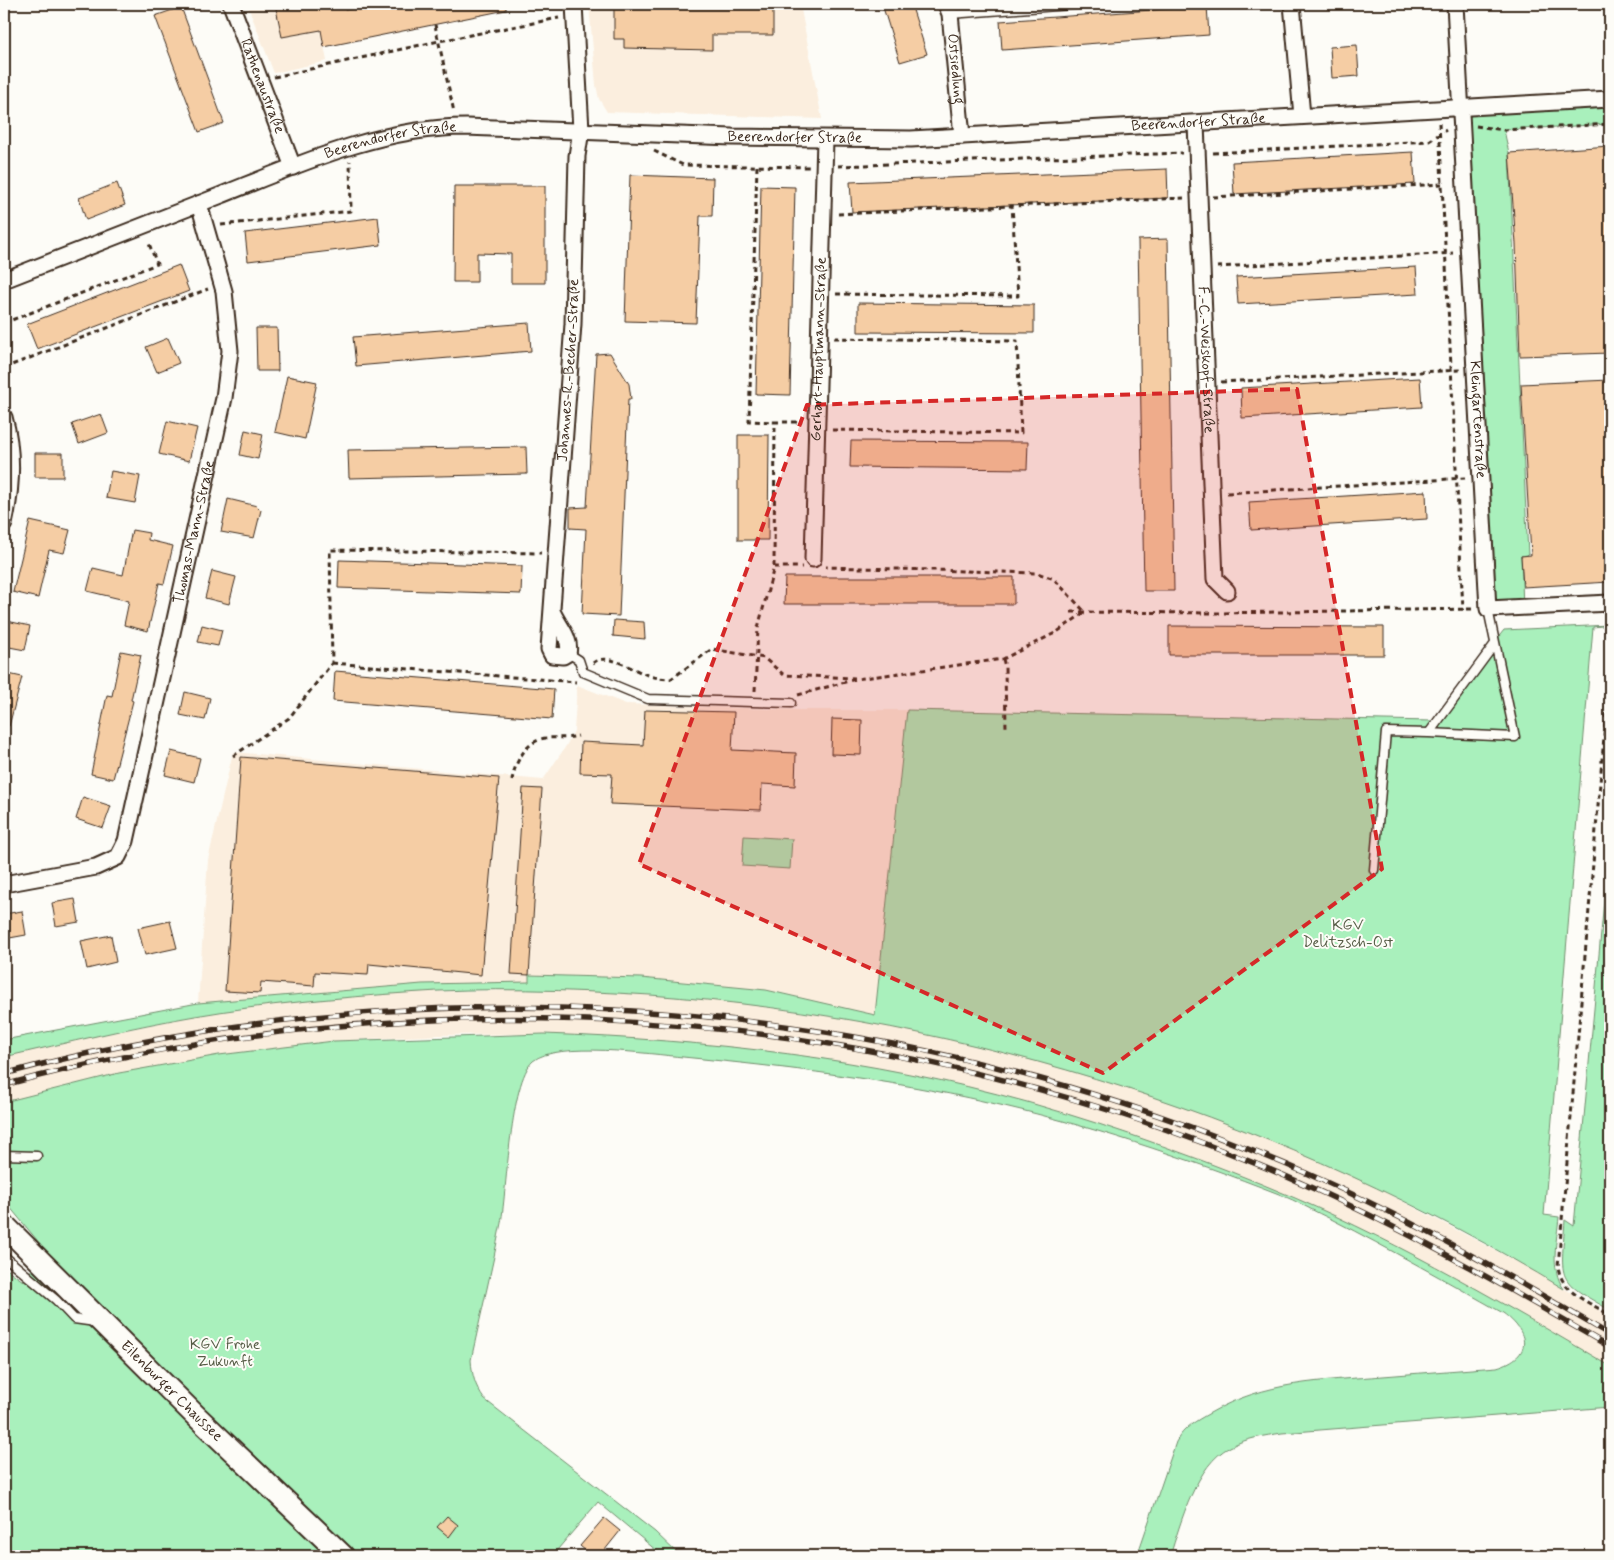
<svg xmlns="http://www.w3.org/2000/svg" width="1614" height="1560" font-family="Mynerve,sans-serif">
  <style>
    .built { fill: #fbeede }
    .green { fill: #a9f0bc; stroke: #728d6d }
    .building { fill: #f5cda4; stroke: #3b2a1e }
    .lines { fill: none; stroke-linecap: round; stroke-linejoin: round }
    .lane-casing { stroke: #3b2a1e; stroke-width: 11 }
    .street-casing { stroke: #3b2a1e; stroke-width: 19 }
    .secondary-casing { stroke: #3b2a1e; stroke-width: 25 }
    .path { stroke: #3b2a1e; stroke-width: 3; stroke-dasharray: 5 4; stroke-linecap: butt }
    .lane { stroke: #fdfcf7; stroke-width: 8 }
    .street { stroke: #fdfcf7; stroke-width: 15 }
    .secondary { stroke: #fdfcf7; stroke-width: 21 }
    .rail-casing { stroke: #3b2a1e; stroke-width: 5.5 }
    .rail { stroke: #fdfcf7; stroke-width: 4; stroke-dasharray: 11; stroke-linecap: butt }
    .marked { fill: #d62828; fill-opacity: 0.2; stroke: #d62828; stroke-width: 4; stroke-dasharray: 10 6; stroke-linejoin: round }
    .labels { text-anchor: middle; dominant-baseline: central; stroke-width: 4; stroke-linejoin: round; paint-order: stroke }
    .street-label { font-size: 15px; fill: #3b2a1e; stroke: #fdfcf7 }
    .park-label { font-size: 15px; fill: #565c46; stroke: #fdfcf7 }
  </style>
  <rect width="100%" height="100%" fill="#fdfcf7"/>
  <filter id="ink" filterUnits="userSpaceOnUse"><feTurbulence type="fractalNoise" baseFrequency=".02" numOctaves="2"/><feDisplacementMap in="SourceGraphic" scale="10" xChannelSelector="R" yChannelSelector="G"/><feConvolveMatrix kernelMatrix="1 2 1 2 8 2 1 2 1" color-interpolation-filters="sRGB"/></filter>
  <g filter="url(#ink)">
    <path class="built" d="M247 4H376L318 15 327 61 274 73Z
      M589 4H800L822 119 607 112 599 99 596 85Z
      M577 685 626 704 799 710H907L875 1015 766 990 641 978 530 975 529 982 422 984 198 1003 208 860 233 752 543 780 566 746 574 731Z
      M517 990 607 992 715 1000 816 1014 903 1029 1003 1051 1094 1077 1194 1110 1287 1146 1364 1181 1540 1274 1610 1316V1366L1465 1283 1384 1240 1297 1199 1114 1129 1026 1102 924 1077 544 1034 441 1035 334 1041 219 1055 119 1073 4 1102V1057L92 1037 193 1016 286 1003 410 992Z"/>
    <path class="green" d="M1610 99V124L1504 130 1509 153 1528 555 1521 556 1523 607 1488 609 1461 106Z
      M1610 625 1593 627 1544 1215 1559 1217C1557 1241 1549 1268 1564 1289 1285 1120 975 1019 650 995 569 990 486 987 405 993 335 998 264 1004 195 1016 131 1027 67 1043 4 1057V1040L198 1003 422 984 529 982V975L641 978 766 990 875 1015 907 710 1432 721 1504 630Z
      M1610 835V1310C1555 1279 1561 1282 1565 1220L1574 1226Z
      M744 836 792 839 790 869 742 866Z
      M544 1034C707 1040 870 1058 1027 1102 1118 1128 1208 1161 1295 1198 1404 1245 1508 1306 1610 1366V1407L1282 1433C1264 1436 1246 1438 1230 1447 1196 1464 1181 1522 1170 1556H1137L1176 1442C1184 1427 1196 1421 1210 1413 1265 1381 1322 1381 1383 1376 1421 1373 1459 1370 1497 1367 1534 1356 1529 1332 1503 1313 1446 1281 1390 1249 1333 1220 1315 1212 1297 1201 1279 1194 1184 1157 1086 1124 987 1102 887 1079 784 1067 683 1057 651 1054 556 1041 533 1061 510 1082 507 1188 501 1223 492 1268 481 1314 471 1360 472 1375 475 1386 484 1399L655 1532 680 1556H663L598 1502 552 1556H4V1267L23 1281 46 1251 4 1200V1102L119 1073 219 1055 334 1041Z"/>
    <path class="building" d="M275 4H343L345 10 377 4H506V10L324 47 321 30 282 37Z
      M773 4V35H712V50L624 48V39H614V5Z
      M882 4H911L927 54 900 62Z
      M1207 6 1209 35 1002 50 1000 21Z
      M181 7 224 123 199 132 155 16Z
      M1357 45 1359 76 1332 78 1330 47Z
      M1610 146V353L1520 356 1516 244 1509 153Z
      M1413 152 1415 184 1234 194 1232 162Z
      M1167 169 1168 198 852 212 850 182Z
      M630 175 713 178 712 216H700L696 323 625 321Z
      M117 183 125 205 86 220 79 198Z
      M454 186H545V283H511V254L477 253V282H453Z
      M761 186 795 187 790 395 756 394Z
      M378 217 381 245 248 261 245 233Z
      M1168 239 1174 591H1144L1138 240Z
      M179 265 189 291 37 349 27 324Z
      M1416 267 1418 294 1238 304 1236 277Z
      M858 303 1034 305V333L858 332Z
      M529 323 531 351 356 366 353 337Z
      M256 328H277L278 371H257Z
      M168 338 179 363 157 372 146 347Z
      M610 353 629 384 631 399H628L619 616 582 614 586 529 570 528V508L587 507 596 354Z
      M287 376 317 382 305 439 275 432Z
      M1420 378 1422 407 1242 418 1241 388Z
      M1610 380V582L1523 587 1521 556 1531 555 1521 384Z
      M101 414 108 433 79 444 72 424Z
      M167 421 197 428 189 461 159 454Z
      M245 430 263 434 258 459 240 455Z
      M738 435H769L768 540H738Z
      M851 441 1028 442 1027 469 850 467Z
      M526 447 527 474 349 478 348 450Z
      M35 453H63V477H35Z
      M111 471 140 476 135 503 106 498Z
      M1426 491 1427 519 1251 530 1249 502Z
      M228 499 257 506 261 510 254 538 221 532Z
      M30 521 70 530 64 553 49 550 38 598 13 592Z
      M132 530 149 533 148 540 173 546 164 584 159 583 148 631 124 625 129 601 87 591 93 568 123 575Z
      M339 560 522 566 521 594 338 588Z
      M212 571 236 577 229 604 205 598Z
      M785 577H1014V604H784Z
      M614 620 644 622 645 639 613 636Z
      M7 621 30 626 25 650 4 646Z
      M202 625 222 630 218 646 198 642Z
      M1169 626 1384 627V655H1169Z
      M121 651 141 655 131 700 133 701 113 779 91 774 107 695 112 696Z
      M335 671 554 689 552 719 333 701Z
      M4 673 22 677 9 726H4Z
      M185 692 210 698 205 720 180 715Z
      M645 710 734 712 732 750 796 753 795 786 762 784 761 810 610 804 612 774 580 773 581 742 643 745Z
      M832 719 862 720 861 755 831 754Z
      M171 751 200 758 194 782 165 775Z
      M241 757 499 778 481 975 369 964 368 975 315 972 314 986 261 982 260 993 225 991Z
      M523 788 542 789 529 975 511 974Z
      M83 797 111 806 103 828 76 819Z
      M75 899 79 922 56 926 52 903Z
      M22 911 26 935 4 939V914Z
      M170 921 177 948 145 955 138 928Z
      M111 935 116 962 87 969 81 941Z
      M447 1516 458 1525 449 1537 437 1527Z
      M604 1518 620 1531 600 1556H592L580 1546Z"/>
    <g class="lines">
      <g class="lane-casing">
        <path id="lane" d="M950 14 1084 4
          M1488 609 1515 737 1429 733 1494 645
          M568 653 579 660 583 672 648 699 791 703
          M1374 870 1386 732 1429 733
          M4 1155 37 1156
          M4 1256 56 1300 74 1319 95 1322"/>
      </g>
      <g class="street-casing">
        <g id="street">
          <path id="s1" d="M231 4 293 167"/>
          <path id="s2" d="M946 4 950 14 962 136"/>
          <path d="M1292 4 1302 116"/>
          <path id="s3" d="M1455 4 1488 609 1610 603"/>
          <path id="s4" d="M1196 124 1215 579 1227 591"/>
          <path id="s5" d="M4 280C76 252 147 224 219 196 297 165 380 127 466 127L732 137 911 139 1610 99"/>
          <path d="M4 417C14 453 12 488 4 524"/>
          <path id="s6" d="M813 559 825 139"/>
          <path id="s7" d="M552 611C557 624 572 638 568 653L563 656 552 655 549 649 573 324 577 156 581 130 574 4"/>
          <path id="s8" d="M4 884 96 867 118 857 126 841 224 398 230 351 224 291 199 204"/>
        </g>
      </g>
      <g class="secondary-casing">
        <g id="secondary">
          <path id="s9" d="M4 1225 195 1415 343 1556"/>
        </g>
      </g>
      <path class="path" d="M435 25 454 112
        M274 77 439 41 559 18
        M1439 123 1463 610
        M1476 126 1504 130 1610 124
        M654 151 683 165 810 167
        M1213 153 1429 141 1446 130
        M757 166 749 421 775 422
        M838 166 1182 153
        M1213 197 1442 184
        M838 214 1184 198
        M221 225 351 211 350 161
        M1217 267 1453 253
        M836 294 1018 296 1012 206
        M4 323 157 264 148 241
        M4 368 208 289
        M1221 382 1460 370
        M832 430 1021 433 1017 341 834 338
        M1227 493 1465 478
        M774 567 775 422H802
        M1071 612 1218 613 1473 609
        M1003 659 1005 667 1006 730
        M332 663 576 682
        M593 663C607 651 634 671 648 675 656 678 663 679 671 679L712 649 764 658 784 675 855 678
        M1610 668 1558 1266C1561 1293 1589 1302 1610 1315
        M755 691 758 628 774 567H802
        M798 695 856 679 1003 659 1057 632 1085 612 1054 579 1037 573 826 567
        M233 756 289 718 332 663 330 550 541 553
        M512 781C514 763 527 739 547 738 558 737 567 739 578 736"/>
      <use href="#lane" class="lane"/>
      <use href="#street" class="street"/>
      <use href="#secondary" class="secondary"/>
      <g class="rail-casing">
        <path id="rail" d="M4 1074C412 964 851 991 1243 1147 1372 1197 1492 1265 1610 1335
          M4 1085C417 975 863 1002 1259 1165 1381 1215 1496 1281 1610 1347"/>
      </g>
      <use href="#rail" class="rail"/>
    </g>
  </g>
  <path class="marked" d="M1297 389 1382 869 1103 1073 639 864 807 405Z"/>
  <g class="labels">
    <g class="street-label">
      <text stroke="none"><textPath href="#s2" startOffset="66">Ostsiedlung</textPath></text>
      <text stroke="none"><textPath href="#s1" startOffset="88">Rathenaustraße</textPath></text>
      <text stroke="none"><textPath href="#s5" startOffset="1222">Beerendorfer Straße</textPath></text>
      <text stroke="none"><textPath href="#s5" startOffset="818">Beerendorfer Straße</textPath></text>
      <text stroke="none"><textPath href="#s5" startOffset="412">Beerendorfer Straße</textPath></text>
      <text stroke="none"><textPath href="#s6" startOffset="210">Gerhart-Hauptmann-Straße</textPath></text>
      <text stroke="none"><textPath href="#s4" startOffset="236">F.-C.-Weiskopf-Straße</textPath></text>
      <text stroke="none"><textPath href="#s7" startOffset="349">Johannes-R.-Becher-Straße</textPath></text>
      <text stroke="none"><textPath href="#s3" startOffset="416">Kleingartenstraße</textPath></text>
      <text stroke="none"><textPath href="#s8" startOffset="452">Thomas-Mann-Straße</textPath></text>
      <text stroke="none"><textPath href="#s9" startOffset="236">Eilenburger Chaussee</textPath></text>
    </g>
    <g class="park-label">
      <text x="1348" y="926">KGV<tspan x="1348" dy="17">Delitzsch-Ost</tspan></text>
      <text x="225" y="1345">KGV Frohe<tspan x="225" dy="17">Zukunft</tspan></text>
    </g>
  </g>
  <rect width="1614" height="1560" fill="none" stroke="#fdfcf7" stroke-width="20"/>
  <rect x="10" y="10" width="1594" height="1540" fill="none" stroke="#3b2a1e" stroke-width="2" filter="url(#ink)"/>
</svg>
